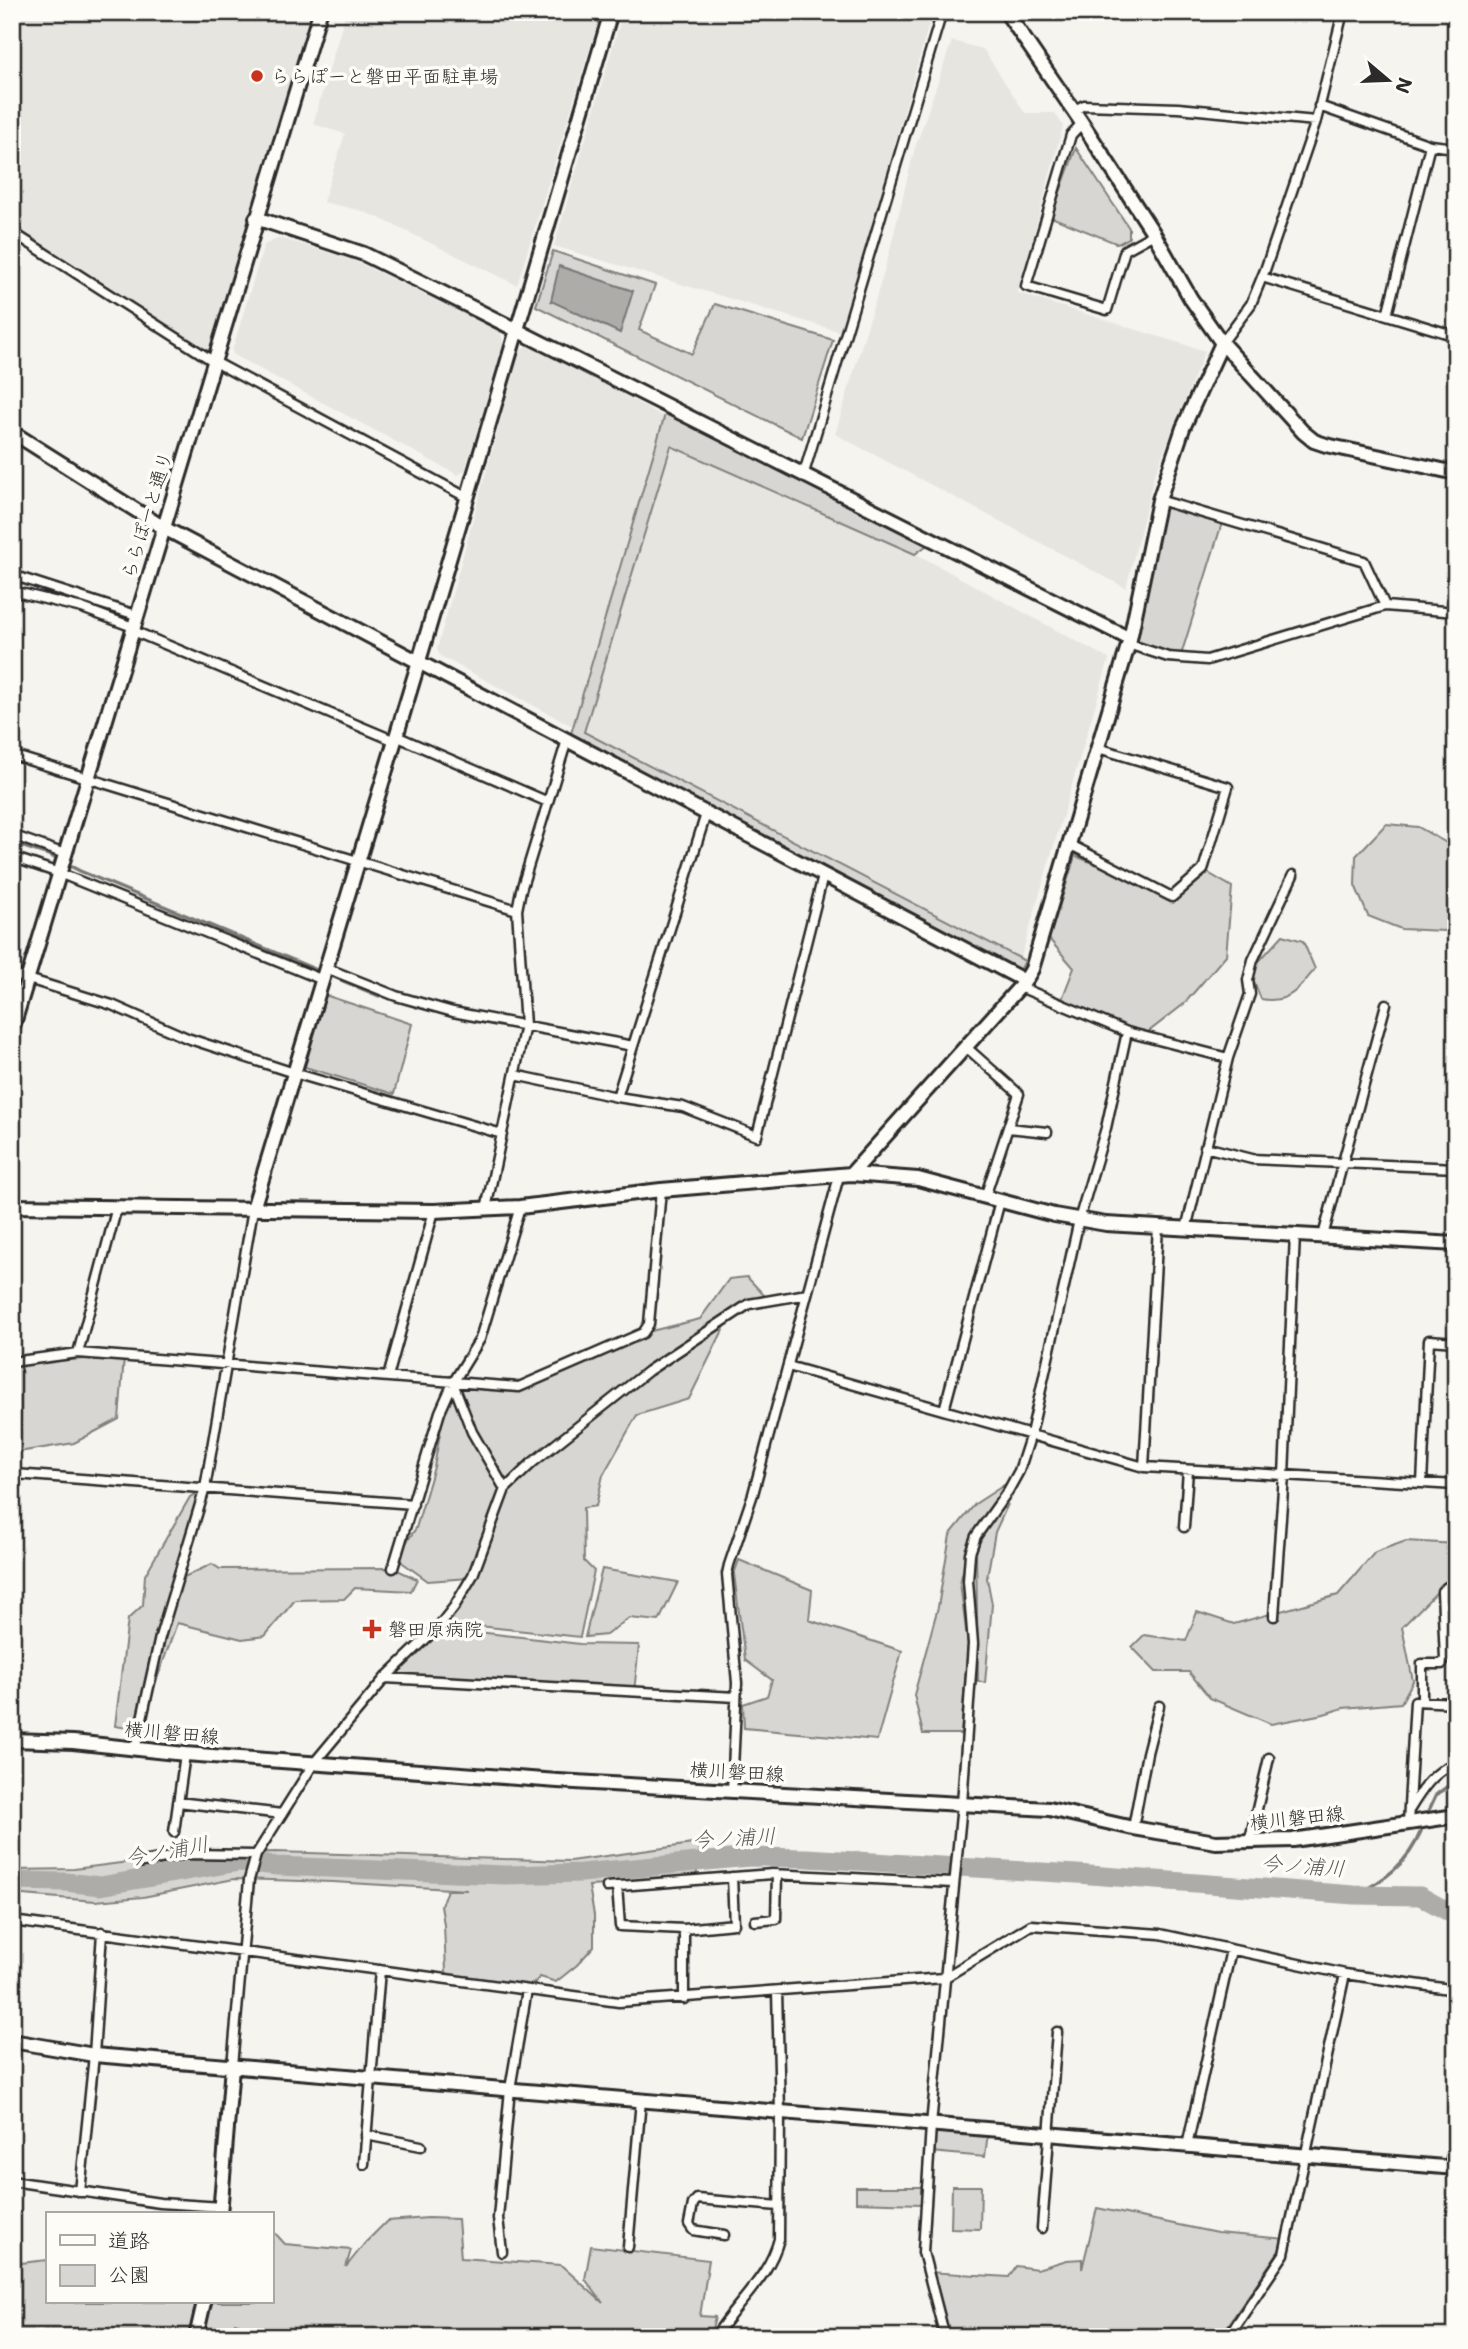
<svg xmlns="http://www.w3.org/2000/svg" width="1468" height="2349" font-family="'Shantell Sans','Klee One',sans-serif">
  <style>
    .built { fill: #e6e5e0 }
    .green { fill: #d7d6d2; stroke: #81807e; stroke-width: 2 }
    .water { fill: #adaca9; stroke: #797877; stroke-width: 2 }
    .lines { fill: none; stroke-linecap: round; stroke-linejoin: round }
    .stream { stroke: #797877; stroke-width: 3.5 }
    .river { stroke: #adaca9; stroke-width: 19 }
    .street-casing { stroke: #2b2b2b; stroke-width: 13 }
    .secondary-casing { stroke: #2b2b2b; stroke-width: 18 }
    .street { stroke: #fdfcf7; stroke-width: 8 }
    .secondary { stroke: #fdfcf7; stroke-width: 12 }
    .poi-dot { fill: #c8321e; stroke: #fdfcf7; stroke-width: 2.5 }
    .labels { text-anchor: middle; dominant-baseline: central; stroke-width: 7; stroke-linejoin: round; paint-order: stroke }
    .poi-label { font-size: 19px; fill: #2b2b2b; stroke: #fdfcf7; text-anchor: start }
    .street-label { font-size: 19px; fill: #2b2b2b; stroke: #fdfcf7 }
    .water-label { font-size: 21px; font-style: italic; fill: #585857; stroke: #fdfcf7 }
  </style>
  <rect width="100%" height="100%" fill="#f5f4ef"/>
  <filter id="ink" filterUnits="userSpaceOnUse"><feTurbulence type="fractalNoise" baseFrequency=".0143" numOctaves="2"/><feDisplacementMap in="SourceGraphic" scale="14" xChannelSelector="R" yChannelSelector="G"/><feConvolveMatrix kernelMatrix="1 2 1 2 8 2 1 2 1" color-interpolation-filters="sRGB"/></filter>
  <g filter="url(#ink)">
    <path class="built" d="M12 12H320L215 356 12 233Z
      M346 12H601L517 285 379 218 359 210 323 202 345 134 313 124Z
      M623 12H890L929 24 841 332 554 246Z
      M952 41 983 49 1025 113H1055L1063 126 1018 293 1205 351 1154 476 1126 588 835 434 888 258 914 151Z
      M280 238 353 260 501 332 503 344 465 470 458 475 234 355 232 351 264 245Z
      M530 344 1109 659 1021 957 1016 961 440 656 437 649 520 350Z"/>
    <path class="green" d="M1076 148 1129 228V238L1118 244 1051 217Z
      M553 251 655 285 639 330 692 354 715 304 833 340 802 438 536 306Z
      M666 411 930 543 915 554 671 446 584 732 1025 961 1016 978 570 737Z
      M1165 507 1222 523 1181 655 1163 656 1134 642Z
      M1456 683V743H1454L1450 697Z
      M1386 824 1418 827 1450 845 1456 857V916L1444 931 1401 929 1368 916 1355 885 1356 856Z
      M1075 856 1142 882 1172 897 1203 870 1232 887 1226 955 1184 1004 1143 1036 1095 1019 1062 999 1074 968 1049 939Z
      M1283 935 1303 941 1315 969C1299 989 1288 1004 1261 999L1250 971Z
      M325 995 412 1024 394 1094 305 1067Z
      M747 1277 764 1295 729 1318 689 1399 637 1415 603 1475 596 1506 583 1508 584 1561 594 1571 580 1637 442 1622 470 1578 428 1581 396 1558 416 1528 434 1467 450 1376 519 1387 550 1373 594 1360 643 1333 700 1319 729 1279Z
      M124 1357 119 1419 74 1443 12 1453V1363Z
      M1004 1485 989 1515 971 1539 960 1583 968 1645 961 1734H923L914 1695 938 1607 950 1535 975 1504Z
      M205 1488 178 1580 212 1564 220 1569 393 1568 417 1579 411 1591 355 1588 344 1599 295 1600 265 1636 242 1639 177 1623 139 1730 115 1726 128 1619 143 1605 145 1575 190 1497Z
      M1008 1504 995 1532 987 1578 992 1604 985 1683 978 1681 976 1547 998 1512Z
      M1406 1541 1456 1544V1649H1454L1442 1614 1445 1584 1402 1627 1413 1681 1401 1703 1343 1708 1324 1714 1271 1724 1210 1698 1189 1672H1156L1132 1647 1144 1635 1186 1641 1197 1612 1234 1624 1338 1595 1375 1552Z
      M739 1560 812 1590 809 1620 902 1651 877 1740 744 1728 743 1704 767 1696 772 1680 745 1660 734 1574Z
      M602 1569 678 1582 659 1621 629 1618 606 1635 585 1637Z
      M445 1628 580 1644 639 1645 634 1692 385 1678Z
      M700 1843 696 1880 589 1886 594 1915V1946L577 1965 556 1982 540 1977 527 1990 454 1980 446 1972 444 1925 441 1905 447 1890H467L333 1882 234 1879 143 1897 95 1901 12 1894V1870L74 1869 191 1854 276 1852 570 1861Z
      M933 2127 988 2132 985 2157 931 2152Z
      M952 2186H981L980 2229 951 2228Z
      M856 2187H923L921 2204 856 2202Z
      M1097 2208 1217 2233 1287 2239 1220 2337H1114L1082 2328 1079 2337H945L928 2272 1009 2277 1016 2266 1037 2269 1067 2260 1082 2259V2269Z
      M428 2218 458 2219 461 2258 561 2265 603 2303 585 2279 591 2246 709 2260 700 2316 715 2317 710 2337H280L235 2323 232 2337H201L208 2302H271V2232H274L285 2244 351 2250 346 2267 365 2243 387 2221Z
      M47 2260V2302H198L193 2337H12V2264Z"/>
    <path class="water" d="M559 266 633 291 620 333 551 301Z"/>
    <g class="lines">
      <path class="stream" d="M12 843 49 855 80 871 379 996
        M1429 1810 1436 1795 1456 1780
        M1354 1895C1385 1881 1408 1863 1421 1831"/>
      <path class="river" d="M12 1881 66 1882 100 1886 239 1862 277 1866 505 1875 581 1873 750 1857 806 1858 1077 1874 1354 1895 1420 1896 1456 1916"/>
      <g class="street-casing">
        <path id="street" d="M1319 106 1430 145 1456 148
          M1073 111 1084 105 1178 108 1316 121
          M1082 123 1071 135 1026 286 1107 310 1125 250 1154 234
          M12 232 213 361 468 498
          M1262 277 1456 336
          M1387 315 1430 145
          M1222 343 1251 304 1265 270 1316 121 1343 12
          M804 473 942 12
          M1159 500 1364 561 1385 606
          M12 575 136 615
          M12 591 82 608 133 627
          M131 630 395 741
          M1128 644 1168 657 1207 660 1385 606 1456 612
          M396 736 548 802
          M12 755 517 910
          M12 835 65 854
          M1069 844 1172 897 1203 870 1228 787 1098 748
          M12 857 59 873 323 980
          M326 968 396 996 453 1012 633 1046
          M12 974 112 1005 187 1038 294 1073 502 1134
          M1020 987 1127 1032 1228 1058
          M966 1047 1019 1094 985 1197
          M515 1075 617 1097 706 814
          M617 1097 683 1107 757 1136 823 876
          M1008 1128 1047 1132
          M1205 1147 1252 1159 1456 1168
          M486 1209 525 1025 517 910 521 890 567 740
          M1186 1229 1228 1058 1250 994 1248 980 1253 960 1293 875
          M1323 1236 1386 1004
          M78 1353 117 1207
          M12 1362 78 1353 519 1387 643 1333 649 1324 661 1190
          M788 1366 1144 1467 1456 1485
          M388 1377 434 1211
          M453 1383 472 1432 505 1489
          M944 1410 1000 1201
          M1144 1467 1158 1227
          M15 1474 413 1504
          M1422 1483 1429 1340 1456 1342
          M1184 1527 1188 1470
          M393 1568 440 1412 453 1383 480 1339 520 1207
          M1274 1616 1284 1475 1295 1235
          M1444 1640 1456 1641
          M385 1678 736 1697
          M1422 1701V1664H1442L1445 1659 1442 1591 1447 1587H1456
          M135 1750 160 1637 205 1488 253 1209
          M732 1791 737 1683 727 1574 729 1565 753 1494 839 1176
          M178 1802 282 1814
          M1410 1809C1422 1789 1434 1771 1456 1763
          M1408 1823 1415 1701 1456 1703
          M1133 1828 1147 1753 1159 1706
          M174 1832 185 1754
          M1249 1843 1269 1758
          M138 1863 187 1854 256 1855
          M617 1886 620 1926 684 1929 734 1924 732 1877
          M607 1887 772 1874 953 1883
          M12 1921 619 2002 944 1978 1031 1925 1160 1934 1345 1974 1456 1990
          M755 1921 776 1919 777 1874
          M684 1929V1999
          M232 2066 249 1880 256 1855 314 1763 385 1678 439 1626 454 1607 473 1575 505 1489 532 1463 648 1371 749 1304 807 1294
          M366 2135 421 2146
          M1187 2146 1231 1950
          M364 2164 380 1970
          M1449 2167 1456 2139
          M12 2181 160 2203 222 2207
          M80 2192 94 2055 102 1932
          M1042 2228 1057 2032
          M724 2235 693 2230 689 2224 693 2204 697 2199 779 2206
          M628 2247 641 2100
          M502 2252 498 2218 510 2089 527 1990
          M715 2337C736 2303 769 2278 779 2239L780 2112 777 1991
          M945 2337 923 2252 931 2125 962 1804 973 1644 968 1581 970 1553 976 1536 1008 1491 1019 1471 1031 1434 1079 1220 1106 1128 1127 1032
          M1228 2337 1284 2254 1345 1974"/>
      </g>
      <g class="secondary-casing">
        <path id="secondary" d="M1006 12 1082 123 1154 234 1191 299 1222 343 1303 432 1314 441 1326 445 1456 473
          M256 218 364 254 421 282 1130 639
          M12 432 164 528 1025 981
          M12 1030 320 12
          M851 1174 1025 981 1032 969 1130 639 1159 500 1183 428 1222 343
          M12 1206 434 1211 520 1207 661 1190 851 1174 918 1179 1054 1215 1106 1224 1456 1244
          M253 1209 419 661 611 12
          M12 1740 73 1742 185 1754 558 1781 1049 1809 1133 1828 1216 1842 1293 1840 1456 1816
          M12 2041 94 2055 1456 2168
          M220 2214 232 2066
          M196 2337 204 2302"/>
      </g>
      <use href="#street" class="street"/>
      <use href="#secondary" class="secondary"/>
    </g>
  </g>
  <g class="poi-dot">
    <circle cx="257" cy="76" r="7"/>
    <path d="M368.5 1618.5h7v7h7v7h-7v7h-7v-7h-7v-7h7z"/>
  </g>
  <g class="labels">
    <g class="poi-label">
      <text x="271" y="76">ららぽーと磐田平面駐車場</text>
      <text x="388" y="1629">磐田原病院</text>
    </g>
    <g class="street-label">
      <text transform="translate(147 515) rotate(-73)">ららぽーと通り</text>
      <text transform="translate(172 1733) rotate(5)">横川磐田線</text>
      <text transform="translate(737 1772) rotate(3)">横川磐田線</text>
      <text transform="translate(1297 1818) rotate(-6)">横川磐田線</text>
    </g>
    <g class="water-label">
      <text transform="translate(734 1838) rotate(-3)">今ノ浦川</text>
      <text transform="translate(167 1851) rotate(-10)">今ノ浦川</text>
      <text transform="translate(1303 1866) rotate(4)">今ノ浦川</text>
    </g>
  </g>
  <rect width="1468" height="2349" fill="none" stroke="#fdfcf7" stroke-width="42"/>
  <rect x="21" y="21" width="1426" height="2307" fill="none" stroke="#2b2b2b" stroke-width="2.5" filter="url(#ink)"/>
  <rect x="46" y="2212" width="228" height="91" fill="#fdfcf7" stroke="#a9a8a5" stroke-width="2"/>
  <rect x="60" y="2235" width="35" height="10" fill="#fdfcf7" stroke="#a9a8a5" stroke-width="2"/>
  <text x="108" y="2248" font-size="21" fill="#2b2b2b">道路</text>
  <rect x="60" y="2265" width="35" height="21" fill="#d7d6d2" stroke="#a9a8a5" stroke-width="2"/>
  <text x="108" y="2282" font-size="21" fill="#2b2b2b">公園</text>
  <g transform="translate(1388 80) rotate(109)" stroke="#fdfcf7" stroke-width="5" paint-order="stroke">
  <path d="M0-5L12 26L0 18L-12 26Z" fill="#2b2b2b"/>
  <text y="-10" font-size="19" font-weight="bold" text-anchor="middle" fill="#2b2b2b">N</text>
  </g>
</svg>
